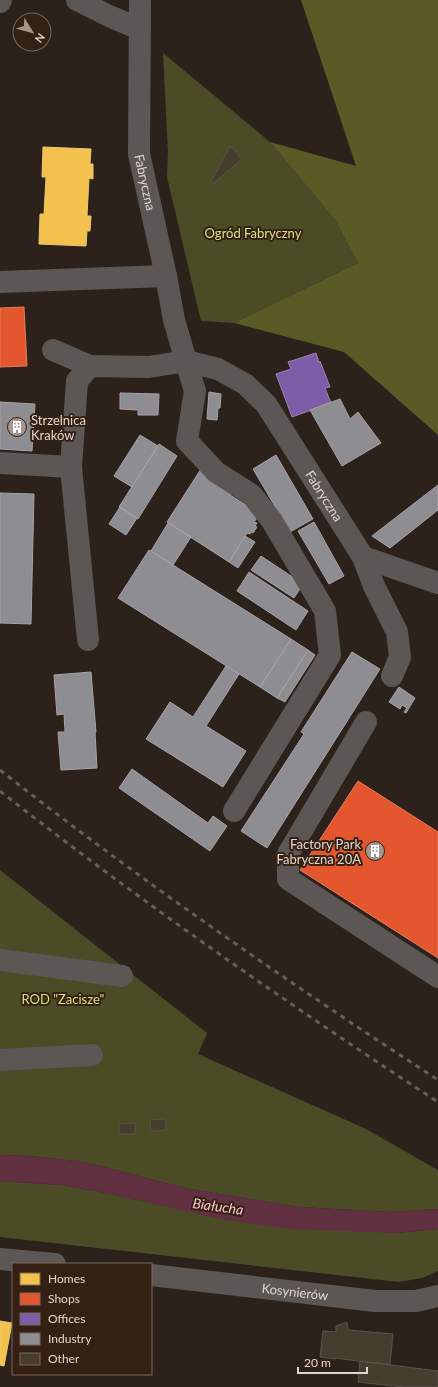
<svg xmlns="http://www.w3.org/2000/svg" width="438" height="1387" font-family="Lato,sans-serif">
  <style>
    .green { fill: #4b4c26 }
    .forest { fill: #5a5a27 }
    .water { fill: #613041 }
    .homes { fill: #f2c14e; stroke: #eec774 }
    .shops { fill: #e4572e; stroke: #e47d5e }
    .offices { fill: #7b5ea7; stroke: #9a82b2 }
    .industry { fill: #8d8d92; stroke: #a7a3a4 }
    .building { fill: #473d2f; stroke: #5a524b }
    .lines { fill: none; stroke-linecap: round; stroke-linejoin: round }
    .minor { stroke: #5c5755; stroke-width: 22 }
    .rail { stroke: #655e5c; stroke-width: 3; stroke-dasharray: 5 5; stroke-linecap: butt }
    .labels { text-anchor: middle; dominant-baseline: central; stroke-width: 4; stroke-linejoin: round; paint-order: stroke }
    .street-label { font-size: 13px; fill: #e3d5cd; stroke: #352113 }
    .park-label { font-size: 13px; fill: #dbe088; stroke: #352113 }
    .poi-label { font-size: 13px; fill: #e3d5cd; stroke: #352113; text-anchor: start }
    .water-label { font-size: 14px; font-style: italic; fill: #fac3d4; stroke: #352113 }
  </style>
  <rect width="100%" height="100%" fill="#2d221b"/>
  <path class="green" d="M163 53 270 142 335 220 358 263 234 323 201 321 167 177 168 152Z
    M0 870 207 1033 198 1054 366 1129 438 1170V1209L390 1212 299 1207 184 1188 101 1166 76 1161 30 1156 0 1155Z
    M0 1181 62 1185 106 1193 228 1220 396 1233 438 1229V1271L422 1278 399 1282 0 1237Z"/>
  <path class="forest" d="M301 0H438V435L344 352 234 323 358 263 335 220 270 142 356 166Z"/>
  <path class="water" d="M0 1155 30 1156 76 1161 101 1166 184 1188 299 1207 390 1212 438 1209V1229L396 1233 293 1229 265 1226 216 1218 106 1193 62 1185 0 1181Z"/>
  <path class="homes" d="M43 147 91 149 90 164H93V179L89 178 87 216H91L90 231H87L86 246 39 244 40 214H44L46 177H42Z
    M0 1321 12 1323 4 1366 0 1365Z"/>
  <path class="shops" d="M24 307 27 366 0 367V308Z
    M358 781 438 832V958L300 870Z"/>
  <path class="offices" d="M316 353 319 362 320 361 330 387 325 388 331 403 292 417 276 374 291 369 288 362Z"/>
  <path class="industry" d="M209 392 221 394 220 408H218L217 420 207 419Z
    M120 393 159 394 158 415H138V410L120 409Z
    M340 399 350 419 358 412 381 443 342 466 310 410Z
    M0 402 35 404 32 451 0 449Z
    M140 435 158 446 132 487 114 476Z
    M159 444 177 456 138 519 119 507Z
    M276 455 313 519 290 532 253 469Z
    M201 469 234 489 230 495 260 514 254 522 257 523 255 526 257 527 253 533 251 532 250 534 247 533 229 562 167 522Z
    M438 485V510L390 548 372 536Z
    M0 493 34 494 31 624 0 623Z
    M120 507 137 518 126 535 109 524Z
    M314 522 344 576 329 584 298 531Z
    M168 523 191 537 173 565 151 551Z
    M245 536 255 542 238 568 229 562Z
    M149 550 291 639 260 687 118 598Z
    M261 556 303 584 294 598 251 570Z
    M249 572 308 611 296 630 237 591Z
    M291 639 308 650 277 698 260 687Z
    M308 650 315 655 285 702 277 698Z
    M352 652 380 669 267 848 241 831 304 734 301 732Z
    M226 666 239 674 206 726 246 751 223 787 146 739 170 702 193 717Z
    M91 672 96 732H95L97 768 61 770 58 732H65L64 714 57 715 54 675Z
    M399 687 415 698 406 713 404 712 407 708 402 705 400 709 389 702Z
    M132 769 208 823 213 816 227 826 210 851 119 788Z"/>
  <path class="building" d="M230 146 242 159 214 183 211 182Z
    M165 1119 166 1130 151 1131 150 1120Z
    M135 1123V1134H119V1124Z
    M347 1322 348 1330 393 1334 390 1365 335 1358V1359L320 1357 323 1331 336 1332V1326Z
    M360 1361 438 1371V1387H403L358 1382Z"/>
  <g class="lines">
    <g class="minor">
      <path d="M77 0 109 16 140 29"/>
      <path id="s1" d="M140 0 139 154 166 276 174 320 186 361 218 369 245 384 266 404 363 557 374 586 397 632 400 657 392 676"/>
      <path d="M0 2 1 0"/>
      <path d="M0 282 166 276"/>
      <path d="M53 350 90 366"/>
      <path d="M0 463 71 467"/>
      <path d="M363 557 438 583"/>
      <path d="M88 640 71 467 77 381 90 366 149 367 186 361 195 391 187 441 216 472 252 495 272 521 325 611 330 655 234 811"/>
      <path d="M366 722 288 854V879L438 977"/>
      <path d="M0 960 122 976"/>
      <path d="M0 1060 92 1055"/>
      <path d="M0 1259 55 1264"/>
      <path id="s2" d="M151 1275 375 1301H416L438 1296"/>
    </g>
    <path class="rail" d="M0 770C141 881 288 982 438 1080
      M0 791C141 902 288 1004 438 1102"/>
  </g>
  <defs>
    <g id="building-disc" transform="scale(1)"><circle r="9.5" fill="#a3968f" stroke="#352113"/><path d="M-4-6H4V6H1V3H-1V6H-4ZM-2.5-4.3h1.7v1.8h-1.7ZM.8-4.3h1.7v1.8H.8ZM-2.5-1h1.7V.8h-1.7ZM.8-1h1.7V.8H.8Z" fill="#fff"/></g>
  </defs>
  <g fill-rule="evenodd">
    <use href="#building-disc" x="17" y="427"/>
    <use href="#building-disc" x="375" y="851"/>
  </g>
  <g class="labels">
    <g class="street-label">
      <text stroke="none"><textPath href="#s1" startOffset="183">Fabryczna</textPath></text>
      <text stroke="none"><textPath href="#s1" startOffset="568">Fabryczna</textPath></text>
      <text stroke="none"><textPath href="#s2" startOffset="145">Kosynierów</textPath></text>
    </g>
    <g class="park-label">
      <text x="253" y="233">Ogród Fabryczny</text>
      <text x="63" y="999">ROD "Zacisze"</text>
    </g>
    <g class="poi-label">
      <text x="31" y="420">Strzelnica<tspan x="31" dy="15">Kraków</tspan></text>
      <text x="361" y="844" text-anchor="end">Factory Park<tspan x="361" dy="15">Fabryczna 20A</tspan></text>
    </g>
    <g class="water-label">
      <text transform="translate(218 1206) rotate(8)">Białucha</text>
    </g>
  </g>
  <rect x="12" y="1263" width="140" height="112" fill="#352113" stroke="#7b695d"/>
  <rect x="20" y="1273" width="20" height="12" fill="#f2c14e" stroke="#7b695d"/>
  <text x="48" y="1283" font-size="12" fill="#e3d5cd">Homes</text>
  <rect x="20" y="1293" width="20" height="12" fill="#e4572e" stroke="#7b695d"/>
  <text x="48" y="1303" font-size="12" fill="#e3d5cd">Shops</text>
  <rect x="20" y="1313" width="20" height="12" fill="#7b5ea7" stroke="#7b695d"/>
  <text x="48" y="1323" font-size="12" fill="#e3d5cd">Offices</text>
  <rect x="20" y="1333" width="20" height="12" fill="#8d8d92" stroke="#7b695d"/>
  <text x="48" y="1343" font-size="12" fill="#e3d5cd">Industry</text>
  <rect x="20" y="1353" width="20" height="12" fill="#473d2f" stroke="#7b695d"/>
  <text x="48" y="1363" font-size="12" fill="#e3d5cd">Other</text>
  <g transform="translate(32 32) rotate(127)"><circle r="19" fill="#352113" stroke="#7b695d"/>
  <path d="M0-3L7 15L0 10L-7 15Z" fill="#a3968f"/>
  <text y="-6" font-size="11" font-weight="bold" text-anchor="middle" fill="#e3d5cd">N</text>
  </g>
  <path d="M298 1367v6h69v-6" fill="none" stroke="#e3d5cd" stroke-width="2"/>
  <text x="304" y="1367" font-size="12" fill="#e3d5cd" stroke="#352113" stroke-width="3" paint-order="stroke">20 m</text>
</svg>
